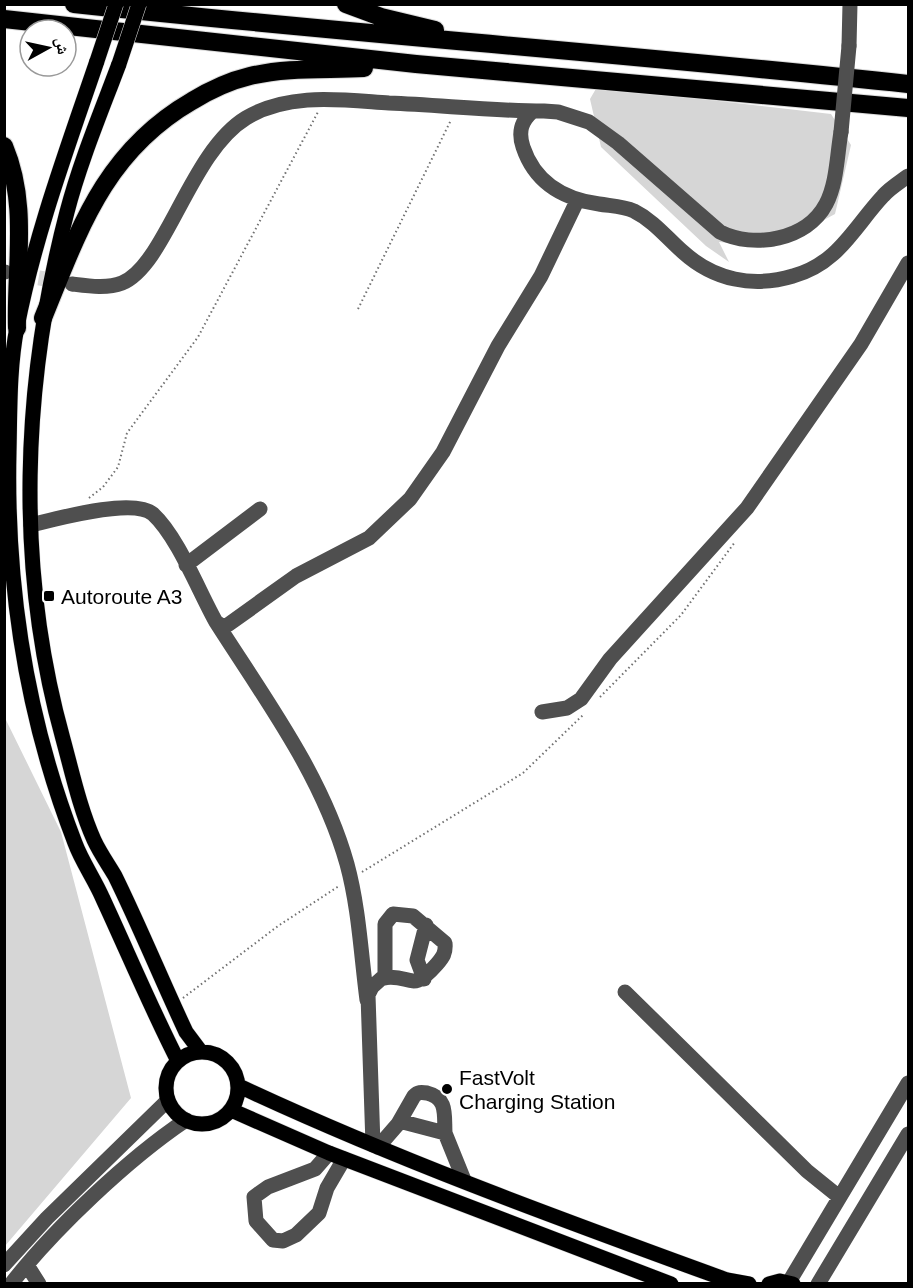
<svg xmlns="http://www.w3.org/2000/svg" width="913" height="1288" font-family="Helvetica,'Noto Naskh Arabic',sans-serif">
  <style>
    .green { fill: #d6d6d6 }
    .lines { fill: none; stroke-linecap: round; stroke-linejoin: round }
    .minor-tunnel { stroke: #d9d9d9; stroke-width: 15; stroke-dasharray: 15 8; stroke-linecap: butt }
    .major-casing { stroke: #dbdbdb; stroke-width: 16 }
    .highway-casing { stroke: #dbdbdb; stroke-width: 20 }
    .path { stroke: #717171; stroke-width: 2; stroke-dasharray: 1.5 3; stroke-linecap: butt }
    .minor { stroke: #4f4f4f; stroke-width: 15 }
    .major { stroke: #000; stroke-width: 15 }
    .highway { stroke: #000; stroke-width: 18 }
    .major-bridge-casing { stroke: #dbdbdb; stroke-width: 16; stroke-linecap: butt }
    .minor-bridge { stroke: #4f4f4f; stroke-width: 15 }
    .major-bridge { stroke: #000; stroke-width: 15 }
    .poi-dot { fill: #000; stroke: #fff; stroke-width: 2 }
    .labels { text-anchor: middle; dominant-baseline: central; stroke-width: 5; stroke-linejoin: round; paint-order: stroke }
    .poi-label { font-size: 21px; fill: #000; stroke: #fff; text-anchor: start }
  </style>
  <rect width="100%" height="100%" fill="#fff"/>
  <path class="green" d="M597 87 831 114 851 145 835 214 774 247 719 242 729 262 706 246 601 147 590 99Z
    M5 718 61 832 131 1098 5 1246Z"/>
  <g class="lines">
    <path class="minor-tunnel" d="M16 274 63 282"/>
    <g class="major-casing">
      <path id="major" d="M97 61C67 149 35 235 17 327 9 368 10 411 9 452 6 585 27 719 75 843 82 862 95 880 103 899 128 953 151 1008 178 1061
        M119 64C101 112 80 162 67 212 22 384 15 567 63 739 72 772 80 809 94 840 100 853 108 864 115 876 140 927 162 981 186 1032L201 1052
        M166 1088a36 36 0 1 1 72 0a36 36 0 1 1-72 0Z
        M239 1086C397 1160 563 1220 727 1280L749 1284
        M231 1110 329 1153 671 1284
        M769 1284 780 1281 793 1284"/>
    </g>
    <g class="highway-casing">
      <path id="highway" d="M74 4C352 34 631 54 908 84
        M346 4 381 17 435 30
        M4 19 416 64 908 108
        M4 146C29 205 15 266 17 328
        M43 318C79 230 104 152 192 101 210 90 229 81 250 76 288 67 325 70 364 68"/>
    </g>
    <path class="path" d="M358 309 451 120
      M89 498 103 487 118 467 127 433 198 337 318 112
      M600 697 681 615 735 542
      M362 872 523 773 583 715
      M183 998 278 926 339 886"/>
    <path class="minor" d="M849 46 850 4
      M533 111C521 121 518 132 523 147 535 183 563 199 599 204 611 206 623 206 634 211 654 221 667 238 683 252 714 280 753 288 793 276 838 264 854 227 883 196 890 188 900 182 908 176
      M4 272H5
      M72 284C88 286 107 289 122 283 166 265 190 152 246 118 289 92 342 100 389 103 441 105 492 111 544 111L558 112 589 122 618 143 720 232C754 249 807 240 826 204 837 183 837 155 841 132
      M31 525C56 519 133 497 153 514 178 537 199 592 216 622L222 626 229 624 296 576 369 538 410 499 443 452 498 346 541 276 577 201
      M186 565 260 509
      M216 622C265 699 322 775 347 864 359 908 361 955 367 1000
      M542 712 567 708 581 699 610 659 747 508 861 344 908 263
      M424 979 417 960 426 925
      M625 992 807 1171 838 1196
      M398 1124 414 1096C418 1092 421 1092 427 1093 448 1098 444 1115 445 1133
      M373 1145 368 995 372 987 382 978C412 972 409 996 437 964 443 957 446 953 445 943L413 916 393 914 385 924V978
      M378 1147 398 1124 403 1122 445 1133 464 1180
      M329 1153 315 1169 268 1187 254 1197 256 1221 273 1240 283 1241 296 1235 319 1213 327 1188 344 1159
      M4 1265 47 1218 168 1100
      M27 1265 39 1284
      M789 1282 908 1083
      M11 1284C54 1229 128 1159 186 1120
      M818 1284 908 1134"/>
    <use href="#major" class="major"/>
    <use href="#highway" class="highway"/>
    <g class="major-bridge-casing">
      <path id="major-bridge" d="M97 61 116 4
        M119 64 139 4"/>
    </g>
    <path class="minor-bridge" d="M841 132 849 46"/>
    <use href="#major-bridge" class="major-bridge"/>
  </g>
  <g class="poi-dot">
    <rect x="43" y="590" width="12" height="12" rx="3"/>
    <circle cx="447" cy="1089" r="6"/>
  </g>
  <g class="labels">
    <g class="poi-label">
      <text x="61" y="596">Autoroute A3</text>
      <text x="459" y="1077">FastVolt<tspan x="459" dy="24">Charging Station</tspan></text>
    </g>
  </g>
  <rect width="913" height="1288" fill="none" stroke="#000000" stroke-width="12"/>
  <g transform="translate(48 48) rotate(82)"><circle r="28" fill="#ffffff" stroke="#999999" stroke-width="1.5"/>
  <path d="M0-4.5L10 22L0 15L-10 22Z" fill="#000000"/>
  <text y="-9" font-size="16" font-weight="bold" text-anchor="middle" fill="#000000">ش</text>
  </g>
</svg>
